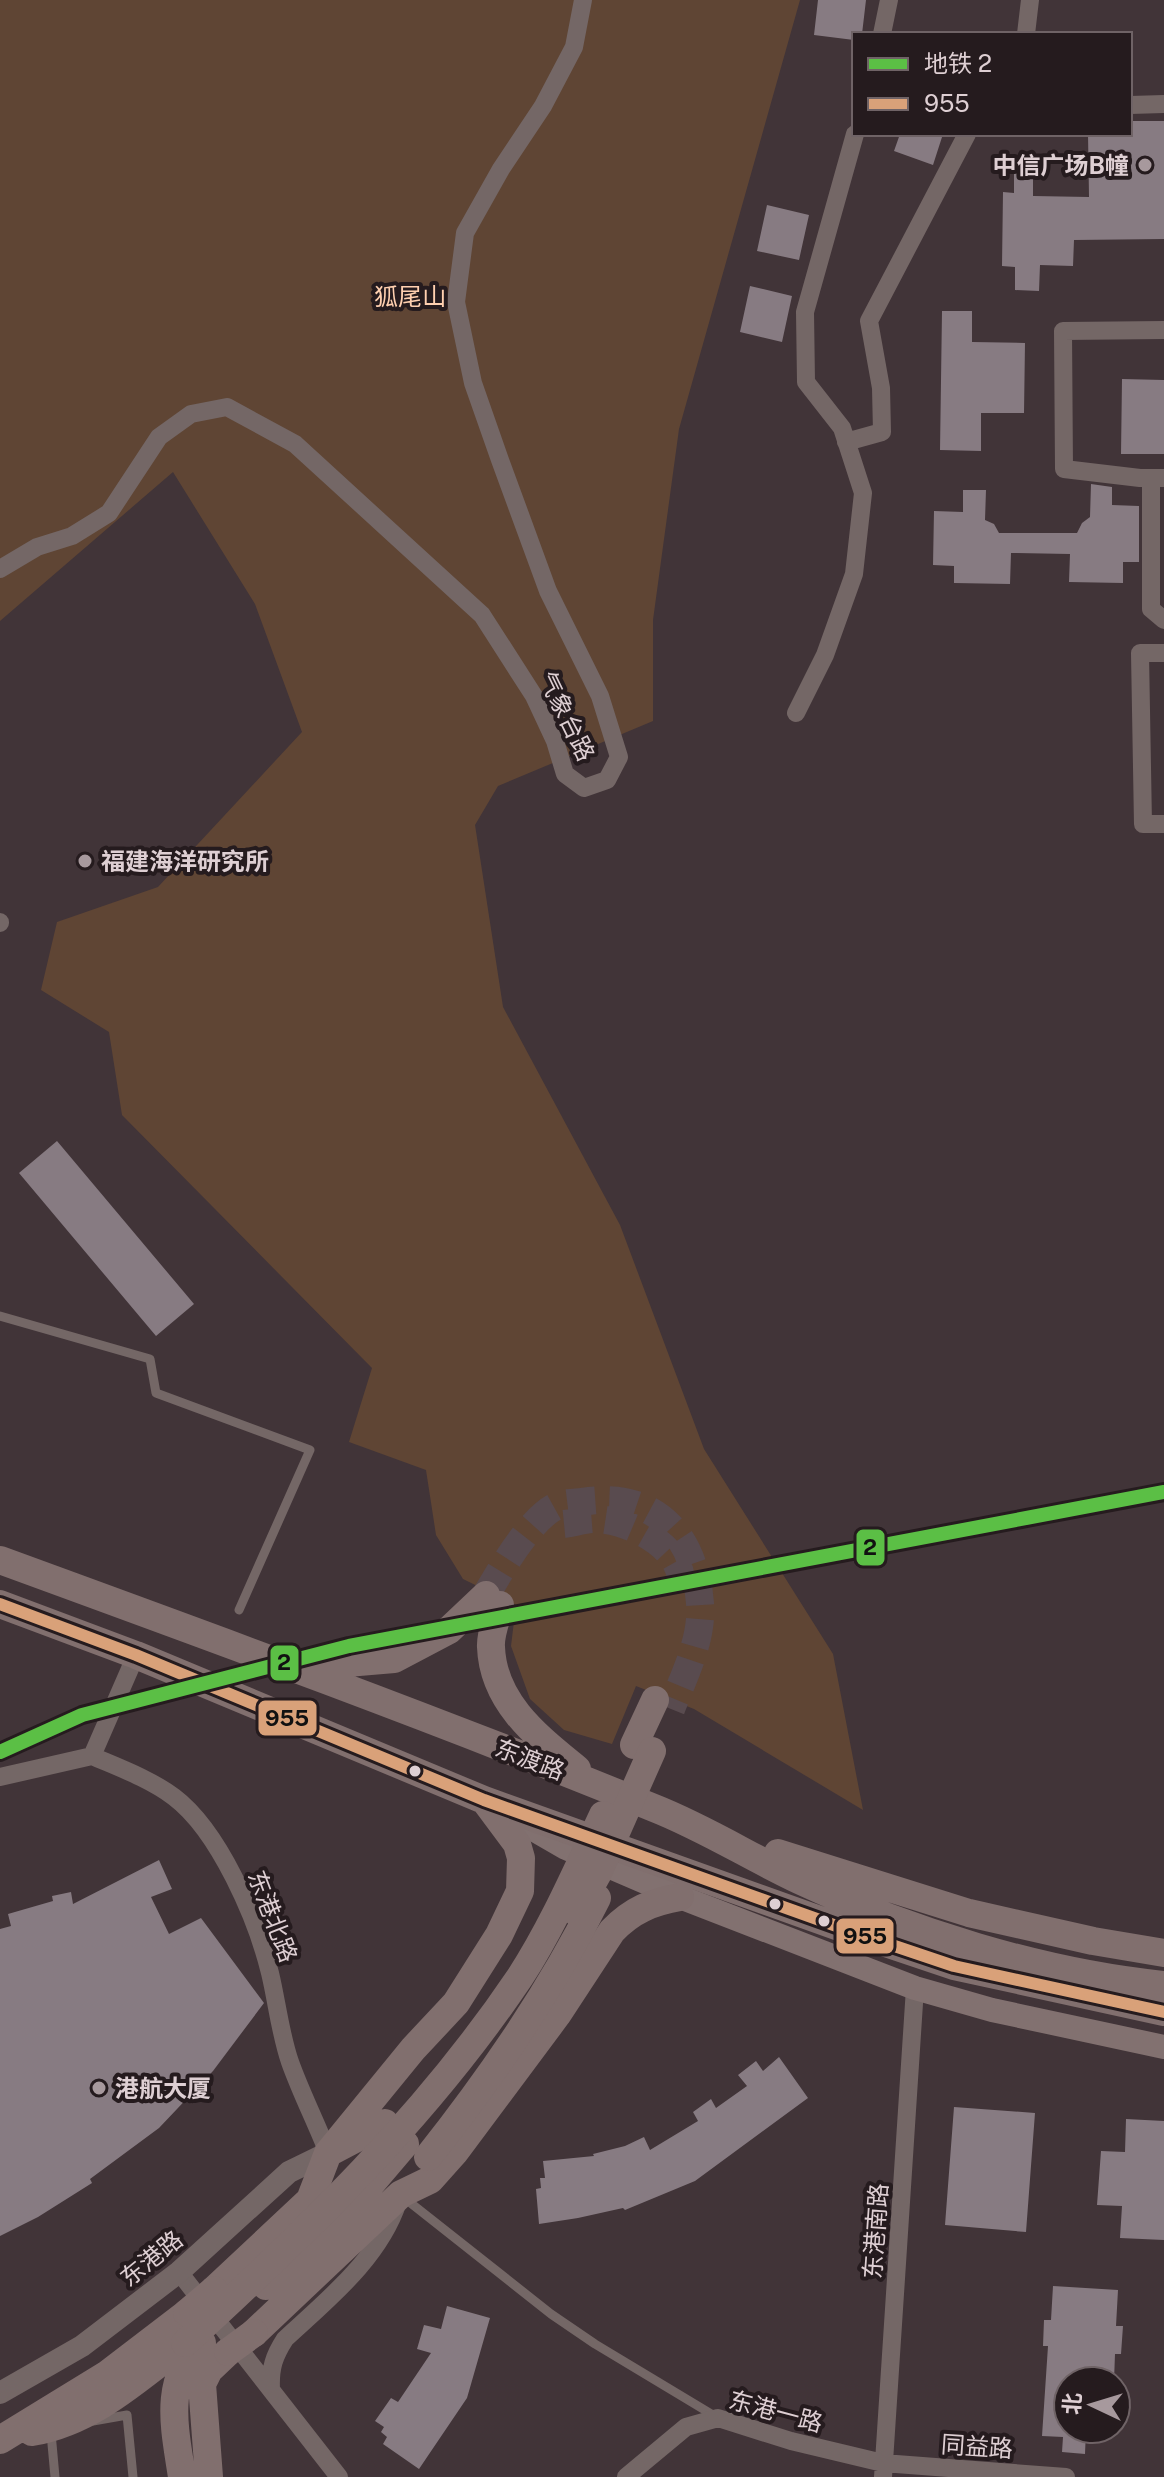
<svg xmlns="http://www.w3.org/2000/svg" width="1164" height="2477" font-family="'Public Sans','Noto Sans SC',sans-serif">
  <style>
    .green { fill: #5f4534 }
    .building { fill: #877b82 }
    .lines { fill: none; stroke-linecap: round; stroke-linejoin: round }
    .primary-tunnel { stroke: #594b4f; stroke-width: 28; stroke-dasharray: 28 14; stroke-linecap: butt }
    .service { stroke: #746766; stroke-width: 9 }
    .minor { stroke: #746766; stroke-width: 18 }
    .tertiary { stroke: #746766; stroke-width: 22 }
    .secondary { stroke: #827170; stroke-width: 24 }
    .primary { stroke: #816f6e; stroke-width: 28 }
    .primary-bridge { stroke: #816f6e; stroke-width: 28 }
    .bus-1-casing { stroke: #251b1e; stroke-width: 18 }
    .bus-1 { stroke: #d9a179; stroke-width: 12 }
    .metro-1-casing { stroke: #251b1e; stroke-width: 20 }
    .metro-1 { stroke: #5bbf45; stroke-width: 14 }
    .poi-dot { fill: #a7999d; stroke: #251b1e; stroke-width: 3 }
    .bus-dot { fill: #decfd3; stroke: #251b1e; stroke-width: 3 }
    .labels { text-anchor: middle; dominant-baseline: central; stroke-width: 8; stroke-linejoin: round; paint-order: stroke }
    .poi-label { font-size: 24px; font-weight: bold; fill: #decfd3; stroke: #251b1e; text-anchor: start }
    .park-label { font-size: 24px; fill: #ffd0b0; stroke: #251b1e }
    .street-label { font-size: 24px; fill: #decfd3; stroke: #251b1e }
    .line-badge { stroke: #251b1e; stroke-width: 3 }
    .pale-badge-label { font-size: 22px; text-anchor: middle; font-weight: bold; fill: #111 }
  </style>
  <rect width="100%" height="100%" fill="#413438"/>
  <path class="green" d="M0 0H800L679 429 653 620V721L498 786 475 825 503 1007 620 1225 704 1449 833 1654 863 1810 694 1709 636 1686 612 1744 564 1730 530 1699 511 1646 516 1605 463 1579 436 1535 426 1470 349 1442 372 1368 122 1115 109 1032 41 990 57 922 158 887 302 732 255 604 173 472 0 621Z"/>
  <path class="building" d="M818 0H866L862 34H854V40L814 35Z
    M1130 121H1164V239L1074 240 1073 266 1040 265 1039 291 1015 290V267L1002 266 1003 192 1014 193V172L1033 173V196L1089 197 1088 134H1130Z
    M900 134H943L933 165 894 151Z
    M767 205 809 215 799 260 757 251Z
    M750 286 792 296 782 342 740 332Z
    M942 311H972V342L1025 343 1024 413H981V451L940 450Z
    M1122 379 1164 380V454H1121Z
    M1091 484 1112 487V505L1139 506V562H1123V583L1069 582 1070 554 1011 553 1010 584 954 583V566L933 565 934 511 963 512V490H986L985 520 994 524 999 533H1077L1082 523 1090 517Z
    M57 1141 194 1304 156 1336 19 1173Z
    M159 1860 172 1889 151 1897 169 1934 201 1918 264 2003 213 2071 159 2128 90 2179 92 2183 38 2217 0 2236V1929L11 1926 8 1914 53 1901 52 1896 71 1892 73 1904Z
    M779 2057 808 2098 695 2181 625 2210 623 2208 578 2218 539 2224 536 2189 541 2188 540 2178H545L543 2161 594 2156 593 2154 625 2146 644 2137 650 2150 698 2121 693 2112 711 2099 716 2108 747 2086 738 2075 756 2061 763 2071Z
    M954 2107 1035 2113 1026 2232 945 2225Z
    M1126 2119 1164 2121V2240L1120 2238 1122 2206 1097 2205 1101 2151 1125 2152Z
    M1053 2286 1118 2290 1116 2326H1123L1121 2354H1115L1114 2381H1068V2429H1086L1085 2454 1062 2452 1063 2437 1042 2436 1048 2346H1043L1044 2320H1051Z
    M447 2306 490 2318 467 2398 419 2469 383 2444 387 2437 381 2432 384 2427 375 2421 391 2398 398 2402 431 2353 417 2349 424 2325 441 2329Z"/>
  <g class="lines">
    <path class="primary-tunnel" d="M564 1524C574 1523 585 1519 595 1519 626 1519 680 1545 681 1580
      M486 1595C500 1571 532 1515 559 1505 568 1502 580 1503 589 1501 658 1493 695 1538 700 1603 703 1639 684 1676 671 1709"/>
    <path class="service" d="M0 1316 150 1359 156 1393 310 1450 239 1610
      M403 2197 551 2314 595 2344 718 2418
      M93 2421 127 2415 133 2477
      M51 2433 55 2477"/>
    <path class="minor" d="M882 34 889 0
      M1026 34 1030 0
      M1130 105 1164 104
      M1164 330 1063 331 1064 469 1140 478H1164
      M846 442 882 432 881 388 869 321 967 134
      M1151 478V609L1164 620
      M0 569 37 547 72 536 109 513 159 437 191 414 227 407 295 444 482 615 534 696 555 741 565 774 584 788 607 780 619 757 600 696 548 591 500 460 473 383 456 302 465 233 501 169 543 106 574 47 583 0
      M1164 653H1140L1143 824H1164
      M796 713 825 655 854 574 863 493 842 428 806 382 805 312 855 134
      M0 922V923
      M92 1756C120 1768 150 1779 174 1797 219 1831 257 1919 270 1973 277 2002 280 2033 290 2062 301 2093 316 2122 328 2153
      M0 1777 92 1756 136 1655
      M179 2272 339 2477
      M271 2389C270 2368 274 2356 285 2339 328 2299 379 2259 398 2202
      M626 2477 686 2427 718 2418 791 2441 883 2463 1066 2477
      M883 2477 915 1988"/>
    <path class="tertiary" d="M0 2393 82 2346 179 2272 289 2172 328 2153"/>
    <path class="secondary" d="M521 1822 566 1848 680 1897 915 1988 992 2010 1164 2047"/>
    <path class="primary" d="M0 1560C219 1640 438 1720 654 1808 705 1828 750 1857 799 1880 909 1931 1043 1973 1164 1985
      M0 1604 136 1655 484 1800 856 1933 954 1966 1164 2012
      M500 1605C497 1618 490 1634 491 1647 493 1703 538 1737 577 1769
      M300 1662 347 1663 394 1659 449 1630 486 1595
      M634 1745 655 1700
      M778 1853 969 1913 1093 1941 1164 1953
      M328 2153 413 2049 456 2003 499 1935 520 1891 521 1858 517 1844 485 1801
      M266 2286 365 2191 405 2144
      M214 2290 310 2200 328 2153 385 2123
      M254 2333 401 2194 430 2180 455 2152 557 2015 612 1931C632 1910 652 1902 680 1897
      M32 2432C92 2422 138 2379 185 2343
      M0 2440 106 2375 187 2313
      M182 2477C175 2429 162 2380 202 2343
      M209 2477 202 2384 209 2370 228 2352"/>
    <path class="primary-bridge" d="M576 1912 598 1873 652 1751
      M428 2157C493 2075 551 1991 597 1898
      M187 2313 214 2290
      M185 2343C309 2229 425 2118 520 1977 553 1926 577 1870 603 1815
      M228 2352 254 2333"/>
    <g class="bus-1-casing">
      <path id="bus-1" d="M0 1604 136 1655 484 1800 856 1933 954 1966 1164 2012"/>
    </g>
    <use href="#bus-1" class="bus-1"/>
    <g class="metro-1-casing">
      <path id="metro-1" d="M0 1752 82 1715 349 1646 1164 1492"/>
    </g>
    <use href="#metro-1" class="metro-1"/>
  </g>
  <g class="poi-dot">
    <circle cx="1145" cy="165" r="8"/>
    <circle cx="85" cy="861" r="8"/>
    <circle cx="99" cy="2088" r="8"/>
  </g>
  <g class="bus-dot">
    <circle cx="415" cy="1771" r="7"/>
    <circle cx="775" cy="1904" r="7"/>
    <circle cx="824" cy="1921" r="7"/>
  </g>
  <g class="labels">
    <g class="poi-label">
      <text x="1129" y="165" text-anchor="end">中信广场B幢</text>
      <text x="101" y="861">福建海洋研究所</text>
      <text x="115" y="2088">港航大厦</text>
    </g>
    <g class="park-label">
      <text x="410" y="296">狐尾山</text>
    </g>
    <g class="street-label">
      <text transform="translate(567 716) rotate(64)">气象台路</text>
      <text transform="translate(530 1759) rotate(21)">东渡路</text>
      <text transform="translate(273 1916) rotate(69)">东港北路</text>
      <text transform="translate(875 2231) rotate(-86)">东港南路</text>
      <text transform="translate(151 2258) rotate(-39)">东港路</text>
      <text transform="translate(776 2411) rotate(15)">东港一路</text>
      <text transform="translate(977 2446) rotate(4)">同益路</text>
    </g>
  </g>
  <g class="line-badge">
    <rect x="855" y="1528" width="31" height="39" rx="8" fill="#5bbf45"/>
    <rect x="269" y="1644" width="31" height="38" rx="8" fill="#5bbf45"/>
    <rect x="257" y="1699" width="61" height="38" rx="8" fill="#d9a179"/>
    <rect x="835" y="1917" width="60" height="38" rx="8" fill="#d9a179"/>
  </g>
  <g class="pale-badge-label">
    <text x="870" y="1555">2</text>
    <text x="284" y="1670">2</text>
    <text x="287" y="1726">955</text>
    <text x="865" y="1944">955</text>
  </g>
  <rect x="852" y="32" width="280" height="104" fill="#251b1e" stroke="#6f6366" stroke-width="2"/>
  <rect x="868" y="58" width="40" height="12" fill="#5bbf45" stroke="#6f6366" stroke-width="2"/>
  <text x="924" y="72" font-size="24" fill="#decfd3">地铁 2</text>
  <rect x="868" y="98" width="40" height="12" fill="#d9a179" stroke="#6f6366" stroke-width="2"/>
  <text x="924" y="112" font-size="24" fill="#decfd3">955</text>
  <g transform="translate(1092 2405) rotate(274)"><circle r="38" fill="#251b1e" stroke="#6f6366" stroke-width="2"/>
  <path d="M0-6L14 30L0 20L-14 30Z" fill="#a7999d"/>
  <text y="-12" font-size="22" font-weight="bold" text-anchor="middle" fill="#decfd3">北</text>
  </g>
</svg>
